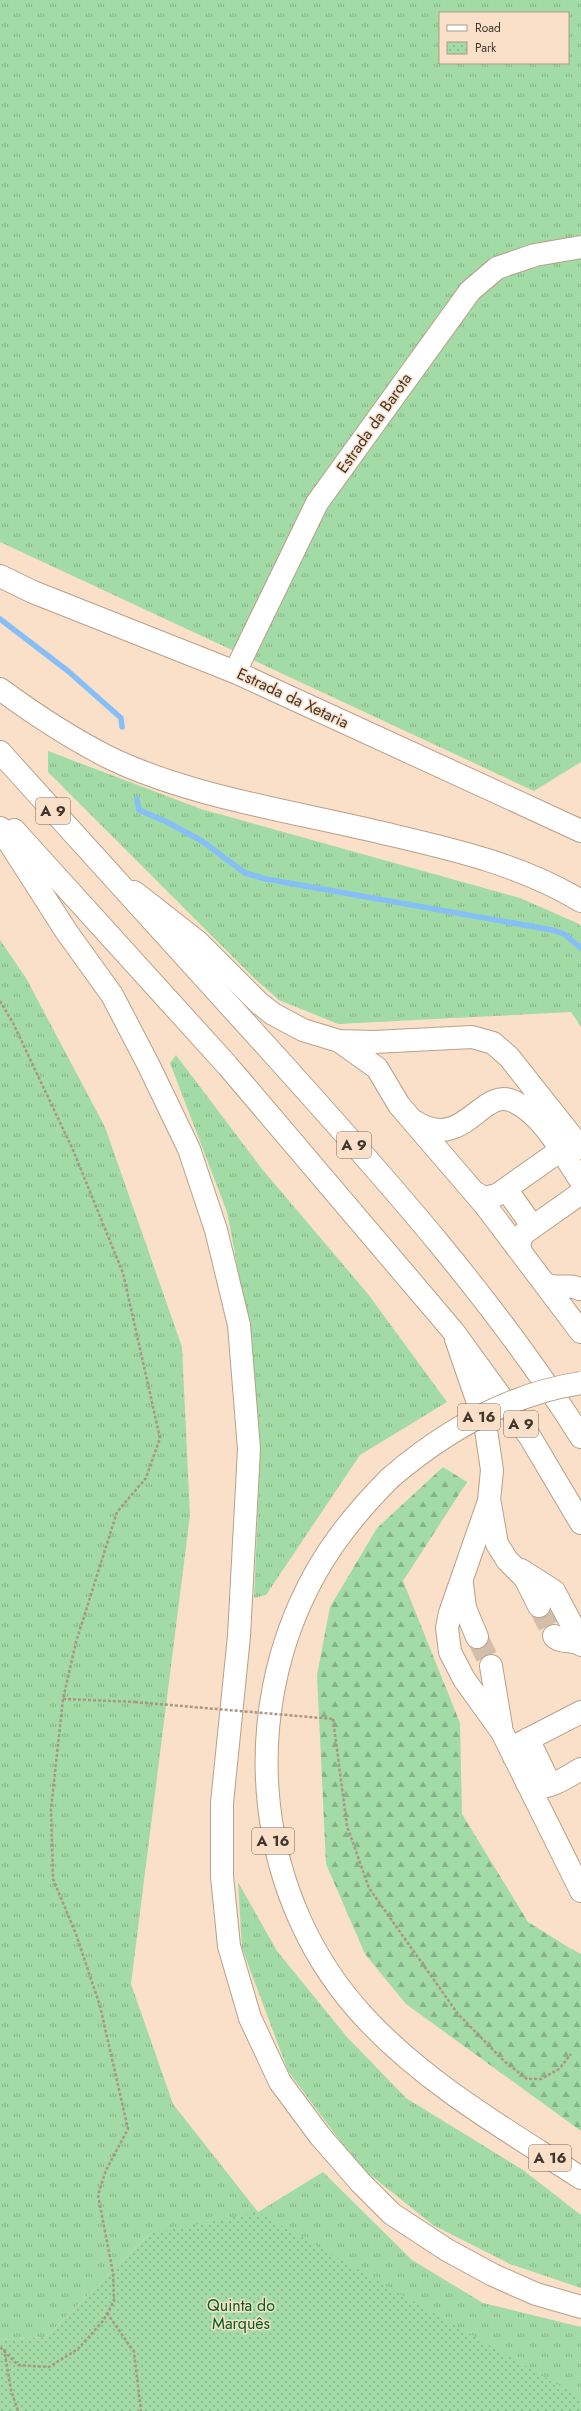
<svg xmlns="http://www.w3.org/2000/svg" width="581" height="2411" font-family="Jost,sans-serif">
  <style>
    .grass { fill: url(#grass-tufts); fill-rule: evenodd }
    .forest { fill: url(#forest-firs) }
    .park { fill: url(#park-dots) }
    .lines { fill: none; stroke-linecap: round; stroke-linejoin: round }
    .stream { stroke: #86bef8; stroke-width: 5.5 }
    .minor-tunnel { stroke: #d5bea9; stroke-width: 22; stroke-dasharray: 22 11; stroke-linecap: butt }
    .minor-casing { stroke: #b8a089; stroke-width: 24 }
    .highway-casing { stroke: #b8a089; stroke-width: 24 }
    .path { stroke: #aa9685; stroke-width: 2.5; stroke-dasharray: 3 2; stroke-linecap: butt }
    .minor { stroke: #fff; stroke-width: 22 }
    .highway { stroke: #fff; stroke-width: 22 }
    .highway-bridge-casing { stroke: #b8a089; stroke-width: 24; stroke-linecap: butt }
    .path-bridge { stroke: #aa9685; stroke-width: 2.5; stroke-dasharray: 3 2; stroke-linecap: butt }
    .highway-bridge { stroke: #fff; stroke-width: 22 }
    .labels { text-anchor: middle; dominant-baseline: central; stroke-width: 3; stroke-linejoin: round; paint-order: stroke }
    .shield { fill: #fae0c8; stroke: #78695c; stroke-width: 1 }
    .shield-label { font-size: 15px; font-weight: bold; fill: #41362d }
    .street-label { font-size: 16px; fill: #41362d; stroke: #fae0c8 }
    .park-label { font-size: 16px; fill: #01621b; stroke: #fae0c8 }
  </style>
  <defs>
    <pattern id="grass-tufts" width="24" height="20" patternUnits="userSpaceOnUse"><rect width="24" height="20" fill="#a2dba5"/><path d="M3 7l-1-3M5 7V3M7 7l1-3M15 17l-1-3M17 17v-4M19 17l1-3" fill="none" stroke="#86b287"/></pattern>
    <pattern id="forest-firs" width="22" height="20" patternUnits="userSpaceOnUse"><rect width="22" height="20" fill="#a2dba5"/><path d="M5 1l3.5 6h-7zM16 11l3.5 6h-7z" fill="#86b287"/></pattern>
    <pattern id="park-dots" width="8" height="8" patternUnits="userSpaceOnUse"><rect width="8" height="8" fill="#a2dba5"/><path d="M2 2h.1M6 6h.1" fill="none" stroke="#86b287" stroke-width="1.8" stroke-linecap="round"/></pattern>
  </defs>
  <rect width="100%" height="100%" fill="#fae0c8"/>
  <path class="grass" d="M0 0H581V762L534 791 0 542ZM440 13H568V63H440Z
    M48 751 201 809 520 898 577 923 581 926V1027L571 1012 338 1024 279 1000 255 979 48 772Z
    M0 940 26 978 105 1127 182 1347 190 1515 131 1984 173 2104 258 2212 323 2172 412 2260 483 2303 581 2327V2411L149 2234 46 2337 0 2340Z
    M176 1055 262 1169 368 1294 447 1402 360 1455 266 1595 254 1598 260 1461 249 1328 227 1212 170 1063Z
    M238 1882 277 1951 347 2037 406 2098 523 2170 581 2215V2288L510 2264 433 2225 358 2165 288 2071 242 1948Z
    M568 1947 581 1954V1966Z"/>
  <path class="forest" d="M443 1467 467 1482 403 1581 460 1723 462 1814 528 1922 568 1947 581 1966V2131L406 2004 365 1954 326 1864 317 1675 330 1607 377 1528Z"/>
  <path class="park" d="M258 2212 581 2398V2411H0V2340L46 2337 149 2234Z"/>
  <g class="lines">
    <path class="stream" d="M0 619 68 671 121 718 122 727
      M137 799 139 810 167 822 202 841 245 873 266 879 552 930 564 934 581 948"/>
    <path class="minor-tunnel" d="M539 1606 554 1636
      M477 1637 491 1666"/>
    <g class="minor-casing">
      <path id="minor" d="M0 576 33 592 235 672 581 831
        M235 672 317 503 470 291 497 268 535 255 581 247
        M134 892 198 942 259 1003 273 1014 303 1030 339 1041 374 1042 472 1037 493 1043 509 1057 581 1148
        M339 1041 377 1068 399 1105 485 1205 581 1332
        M414 1121C465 1154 481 1084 515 1102 545 1117 563 1155 581 1181
        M506 1189 533 1227
        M473 1191 484 1198 497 1195 568 1145H573
        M521 1252 519 1244 523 1234 581 1193
        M546 1284C557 1290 569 1283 579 1289
        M456 1339 485 1423 492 1470 489 1501 450 1613 447 1628 450 1652 464 1679 502 1732 581 1891
        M490 1504 497 1544 507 1560 525 1578 539 1606
        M521 1570 554 1591 581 1642
        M462 1584 465 1608 477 1637
        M554 1636C561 1644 573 1639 581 1645
        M491 1666 501 1726
        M528 1739 550 1784
        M514 1757 516 1747 519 1744 581 1712
        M527 1783C543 1795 566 1777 581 1769"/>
    </g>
    <g class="highway-casing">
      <path id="highway" d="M0 689C34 714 69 737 106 756 186 796 296 812 383 833 451 849 520 864 581 901
        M0 752C93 855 186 958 279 1060 387 1180 495 1301 581 1437
        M0 828 66 931 112 995 148 1064 189 1149 216 1230 239 1325 249 1449 239 1636 222 1803V1876L229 1946 250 2018 280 2082 320 2136 360 2182 392 2214 447 2250 493 2275 536 2294 581 2307
        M14 830 227 1065 453 1331 530 1437 581 1523
        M390 1478C361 1507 335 1538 315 1574 236 1716 254 1901 367 2020 428 2085 507 2130 581 2178"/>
    </g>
    <path class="path" d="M0 1001 13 1023 73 1150 123 1273 160 1438 146 1478 117 1512 76 1642 63 1699 51 1809 53 1879 76 1934 100 2006 128 2129 106 2170 98 2195 113 2273 114 2301 103 2321 78 2349 49 2367 18 2365 0 2347
      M63 1699 135 1702
      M333 1719 347 1826 369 1888 458 2014 504 2061 527 2079H541L559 2069 571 2054
      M107 2313 134 2352 141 2411
      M4 2349 11 2390 18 2411"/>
    <use href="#minor" class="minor"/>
    <use href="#highway" class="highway"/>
    <g class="highway-bridge-casing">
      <path id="highway-bridge" d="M390 1478C445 1431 508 1394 581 1383"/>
    </g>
    <path class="path-bridge" d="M135 1702 333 1719"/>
    <use href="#highway-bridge" class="highway-bridge"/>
  </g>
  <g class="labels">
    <g class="shield">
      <rect x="36" y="798" width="34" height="26" rx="3"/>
      <rect x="337" y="1132" width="34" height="26" rx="3"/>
      <rect x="458" y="1404" width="42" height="26" rx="3"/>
      <rect x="504" y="1411" width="34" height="26" rx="3"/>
      <rect x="252" y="1828" width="42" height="26" rx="3"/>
      <rect x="529" y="2145" width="42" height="26" rx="3"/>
    </g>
    <g class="shield-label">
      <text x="53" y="811">A 9</text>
      <text x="354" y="1145">A 9</text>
      <text x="479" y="1417">A 16</text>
      <text x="521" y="1424">A 9</text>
      <text x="273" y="1841">A 16</text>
      <text x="550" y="2158">A 16</text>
    </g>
    <g class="street-label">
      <text transform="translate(374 423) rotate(-55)">Estrada da Barota</text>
      <text transform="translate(293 698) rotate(25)">Estrada da Xetaria</text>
    </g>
    <g class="park-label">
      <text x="241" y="2305">Quinta do<tspan x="241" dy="18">Marquês</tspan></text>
    </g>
  </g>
  <rect x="439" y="12" width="130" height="52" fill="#fae0c8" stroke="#b09c8a"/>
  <rect x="447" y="25" width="20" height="6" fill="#ffffff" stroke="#b09c8a"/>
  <text x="475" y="32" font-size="12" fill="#41362d">Road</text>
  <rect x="447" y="42" width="20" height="12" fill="url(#park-dots)" stroke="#b09c8a"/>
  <text x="475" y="52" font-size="12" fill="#41362d">Park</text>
</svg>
